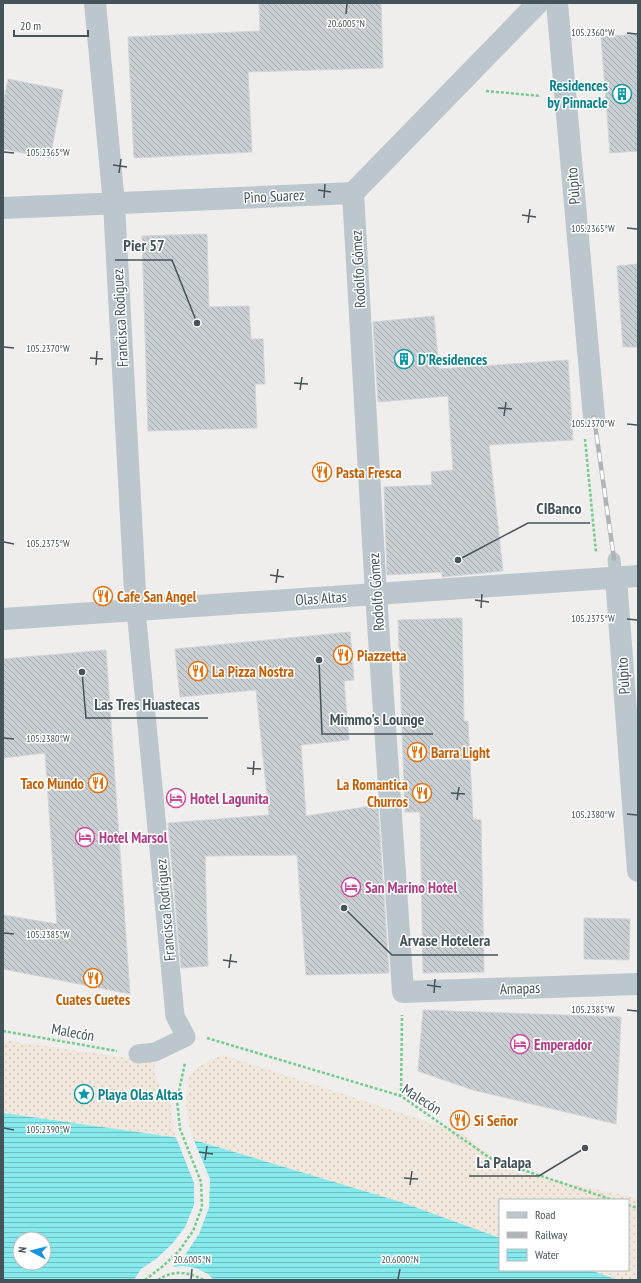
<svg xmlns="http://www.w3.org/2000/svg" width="641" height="1283" font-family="'PT Sans Narrow',sans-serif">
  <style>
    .sand { fill: url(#sand-dots) }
    .water { fill: url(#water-rules); fill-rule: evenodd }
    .pier { fill: #f0eded }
    .building { fill: url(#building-back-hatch); stroke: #d1d4d9 }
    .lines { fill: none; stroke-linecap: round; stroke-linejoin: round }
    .path { stroke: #72cc8f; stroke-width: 2.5; stroke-dasharray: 3 2; stroke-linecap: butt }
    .service { stroke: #bbc7cc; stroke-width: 13 }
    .pedestrian { stroke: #bbc7cc; stroke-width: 19 }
    .minor { stroke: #bbc7cc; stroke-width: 22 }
    .tertiary { stroke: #bbc7cc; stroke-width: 22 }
    .rail-casing { stroke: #afb4b7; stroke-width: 4.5 }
    .rail { stroke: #fff; stroke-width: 3; stroke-dasharray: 9; stroke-linecap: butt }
    .ticks { fill: none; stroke: #45545a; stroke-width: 1.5 }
    .labels { text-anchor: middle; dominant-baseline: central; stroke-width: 3; stroke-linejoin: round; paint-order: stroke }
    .culture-label { font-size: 15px; font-weight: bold; fill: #0d838f; stroke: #fff; text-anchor: start }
    .street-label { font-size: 15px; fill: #45545a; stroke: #fff }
    .food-label { font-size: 15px; font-weight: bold; fill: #c56008; stroke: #fff; text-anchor: start }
    .hotel-label { font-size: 15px; font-weight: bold; fill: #b23c85; stroke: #fff; text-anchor: start }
    .ticks-label { font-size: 10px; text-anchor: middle; fill: #45545a; stroke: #fff; stroke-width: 3; stroke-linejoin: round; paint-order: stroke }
    .leader { fill: none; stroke: #45545a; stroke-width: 1.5 }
    .callout-dot { fill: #45545a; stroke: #fff; stroke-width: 1.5 }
    .callout-label { font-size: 16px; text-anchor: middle; font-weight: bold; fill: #45545a; stroke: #fff; stroke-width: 3; stroke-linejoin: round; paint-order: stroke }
  </style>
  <defs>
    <pattern id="sand-dots" width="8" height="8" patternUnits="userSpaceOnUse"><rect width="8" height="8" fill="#f2e7dd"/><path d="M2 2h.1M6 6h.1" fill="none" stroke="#d1c8c0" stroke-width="1.8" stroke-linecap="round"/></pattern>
    <pattern id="water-rules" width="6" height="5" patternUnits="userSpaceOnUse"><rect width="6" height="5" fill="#86e9ec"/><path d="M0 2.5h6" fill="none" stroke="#6fbfc2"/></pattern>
    <pattern id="building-back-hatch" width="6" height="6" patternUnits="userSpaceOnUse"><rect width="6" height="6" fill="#c9ced2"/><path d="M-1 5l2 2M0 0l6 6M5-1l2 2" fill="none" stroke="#a5aaad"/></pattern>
  </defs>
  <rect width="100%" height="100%" fill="#f0eded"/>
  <path class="sand" d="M3 1040 155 1062 154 1072 160 1088 170 1100 175 1137 3 1113Z
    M223 1055 413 1117 467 1136 499 1163 519 1173 633 1197 638 1200V1280H618L590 1270H628V1200H500V1238L401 1202 194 1140C187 1122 184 1104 188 1085 188 1083 188 1078 190 1076 196 1066 212 1059 223 1055Z"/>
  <path class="water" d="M3 1113 194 1140 401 1202 500 1238V1270H590L618 1280H3ZM20 1239H44V1263H20Z"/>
  <path class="pier" d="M175 1135 193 1138 210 1179 209 1208 199 1234 185 1255 173 1267 183 1266 196 1268 208 1274 214 1280H134L141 1269 156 1259 172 1244 185 1227 194 1205V1183Z"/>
  <path class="building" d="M259 3H381L383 68 248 72 252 152 134 158 128 37 260 31Z
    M638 34V151L610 153 601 37Z
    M8 79 63 90 50 158 3 149V105Z
    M207 234 209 307 249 306 251 339H263L265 384H255L257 428 148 431 142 236Z
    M638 264V347H623L617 266Z
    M434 316 439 369 568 360 573 440 489 445 503 571 442 577V572L387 575 384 487 432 485 431 472 453 470 448 396 378 402 373 322Z
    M462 618 464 721H468L473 819 481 820 484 972 423 973 420 812H405L398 620Z
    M350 632 354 680 344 681 349 740 301 745 306 816 378 805 389 973 306 975 297 855 205 856 208 966 181 968 168 823 269 815 256 690 180 697 175 649Z
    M106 650 130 994 3 969V915L57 924 45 753 3 758V659Z
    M584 918 630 919 629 960 584 959Z
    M423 1010 621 1017 616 1124 473 1090 418 1071Z"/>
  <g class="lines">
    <path class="path" d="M486 91 541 96
      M585 439 596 552
      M3 1031 117 1051
      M207 1038 401 1096 493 1160 613 1200
      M401 1096 402 1015
      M628 1205 638 1208
      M145 1280 163 1266 179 1251 193 1231 202 1207 201 1182 180 1129 177 1100 185 1063
      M158 1280C174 1269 188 1272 204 1280"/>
    <path class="service" d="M614 559 616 578"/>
    <path class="pedestrian" d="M136 610 175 1016 186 1037 155 1052 138 1054"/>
    <path class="minor" d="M95 3 114 204 136 610
      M557 3 594 417
      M3 208 353 193
      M638 576 376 594 403 992 638 984
      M616 578 638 871"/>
    <path class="tertiary" d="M3 619 376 594 353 193 538 3"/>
    <g class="rail-casing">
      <path id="rail" d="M594 417 614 559"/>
    </g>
    <use href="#rail" class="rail"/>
  </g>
  <path class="ticks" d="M346 14 347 4M627 33 637 34M4 152 14 153M113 165 127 167M119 173 121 159M318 190 331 192M324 198 325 184M522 215 536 217M528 223 530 209M627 228 637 229M4 347 14 348M90 358 103 359M96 365 97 351M294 383 308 384M300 390 302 377M498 408 512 409M504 416 506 402M627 424 637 425M4 542 14 544M270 575 284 577M276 583 278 569M475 600 489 602M481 608 482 594M627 619 637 620M4 738 14 739M247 768 261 769M253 775 254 761M451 793 465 794M457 800 459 787M627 814 637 815M4 933 14 934M223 960 237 962M229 968 231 954M427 985 441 987M434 993 435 979M627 1010 637 1011M4 1128 14 1130M199 1152 213 1154M205 1160 207 1146M404 1178 418 1179M410 1185 412 1171M191 1279 192 1269M398 1279 400 1269"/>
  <defs>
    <g id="building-ring" transform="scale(1)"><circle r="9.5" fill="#fff" stroke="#0f9aa8" stroke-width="1.5"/><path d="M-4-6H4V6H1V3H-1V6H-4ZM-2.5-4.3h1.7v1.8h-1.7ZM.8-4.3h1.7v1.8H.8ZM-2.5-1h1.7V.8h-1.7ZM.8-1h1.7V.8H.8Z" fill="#0f9aa8"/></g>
    <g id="restaurant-ring" transform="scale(1)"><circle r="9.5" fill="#fff" stroke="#e8710a" stroke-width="1.5"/><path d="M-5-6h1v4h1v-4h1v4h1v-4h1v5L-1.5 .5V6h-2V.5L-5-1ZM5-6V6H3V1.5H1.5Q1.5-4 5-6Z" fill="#e8710a"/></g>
    <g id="hotel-ring" transform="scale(1)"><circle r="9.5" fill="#fff" stroke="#d1479c" stroke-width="1.5"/><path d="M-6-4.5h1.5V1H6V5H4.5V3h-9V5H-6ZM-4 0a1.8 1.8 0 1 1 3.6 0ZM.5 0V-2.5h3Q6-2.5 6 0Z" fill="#d1479c"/></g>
    <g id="sight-ring" transform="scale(1)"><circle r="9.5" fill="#fff" stroke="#0f9aa8" stroke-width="1.5"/><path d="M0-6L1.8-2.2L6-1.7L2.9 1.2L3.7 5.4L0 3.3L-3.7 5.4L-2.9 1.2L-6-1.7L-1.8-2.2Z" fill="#0f9aa8"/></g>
  </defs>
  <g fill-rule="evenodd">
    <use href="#building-ring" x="622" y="94"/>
    <use href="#building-ring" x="404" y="359"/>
    <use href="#restaurant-ring" x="322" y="472"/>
    <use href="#restaurant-ring" x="103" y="596"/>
    <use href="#restaurant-ring" x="343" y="655"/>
    <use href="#restaurant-ring" x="198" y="671"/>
    <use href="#restaurant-ring" x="417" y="752"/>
    <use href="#restaurant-ring" x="98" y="783"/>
    <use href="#restaurant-ring" x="422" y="793"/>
    <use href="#hotel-ring" x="176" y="798"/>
    <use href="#hotel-ring" x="85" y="837"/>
    <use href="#hotel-ring" x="351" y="887"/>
    <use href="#restaurant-ring" x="93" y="978"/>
    <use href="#hotel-ring" x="520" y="1044"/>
    <use href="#sight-ring" x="84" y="1094"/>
    <use href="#restaurant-ring" x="460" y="1120"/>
  </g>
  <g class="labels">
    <g class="culture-label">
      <text x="608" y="85" text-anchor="end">Residences<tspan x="608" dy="17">by Pinnacle</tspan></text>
      <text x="418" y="359">D'Residences</text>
      <text x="98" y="1094">Playa Olas Altas</text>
    </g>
    <g class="street-label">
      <text transform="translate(573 186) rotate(-95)">Púlpito</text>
      <text transform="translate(274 196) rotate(-3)">Pino Suarez</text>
      <text transform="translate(358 269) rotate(-93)">Rodolfo Gómez</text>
      <text transform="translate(120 318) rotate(-93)">Francisca Rodiguez</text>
      <text transform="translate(376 592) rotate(-94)">Rodolfo Gómez</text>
      <text transform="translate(321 598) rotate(-4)">Olas Altas</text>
      <text transform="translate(623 676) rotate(-94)">Púlpito</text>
      <text transform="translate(165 910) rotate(-95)">Francisca Rodríguez</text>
      <text transform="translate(520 988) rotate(-2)">Amapas</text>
      <text transform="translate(73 1032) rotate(10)">Malecón</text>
      <text transform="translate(422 1099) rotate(32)">Malecón</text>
    </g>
    <g class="food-label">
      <text x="336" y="472">Pasta Fresca</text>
      <text x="117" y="596">Cafe San Angel</text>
      <text x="357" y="655">Piazzetta</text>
      <text x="212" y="671">La Pizza Nostra</text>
      <text x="431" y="752">Barra Light</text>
      <text x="84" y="783" text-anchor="end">Taco Mundo</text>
      <text x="408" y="784" text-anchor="end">La Romantica<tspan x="408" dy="17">Churros</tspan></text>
      <text x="93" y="999" text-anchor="middle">Cuates Cuetes</text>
      <text x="474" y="1120">Si Señor</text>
    </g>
    <g class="hotel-label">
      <text x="190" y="798">Hotel Lagunita</text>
      <text x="99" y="837">Hotel Marsol</text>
      <text x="365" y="887">San Marino Hotel</text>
      <text x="534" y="1044">Emperador</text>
    </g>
  </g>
  <g class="ticks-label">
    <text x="346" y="27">20.6005°N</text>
    <text x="593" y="36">105.2360°W</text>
    <text x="48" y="156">105.2365°W</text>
    <text x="593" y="232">105.2365°W</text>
    <text x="48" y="352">105.2370°W</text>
    <text x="593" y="427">105.2370°W</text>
    <text x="48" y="547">105.2375°W</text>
    <text x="593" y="622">105.2375°W</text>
    <text x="48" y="742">105.2380°W</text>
    <text x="593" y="818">105.2380°W</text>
    <text x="48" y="938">105.2385°W</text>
    <text x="593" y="1013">105.2385°W</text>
    <text x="48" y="1133">105.2390°W</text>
    <text x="192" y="1263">20.6005°N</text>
    <text x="400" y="1263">20.6000°N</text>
  </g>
  <path class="leader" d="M197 323L172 260H115M458 560L528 523H590M82 672L86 718H208M319 660L322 734H433M344 908L392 955H498M585 1148L539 1176H469"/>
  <g class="callout-dot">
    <circle cx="197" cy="323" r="4"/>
    <circle cx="458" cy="560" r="4"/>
    <circle cx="82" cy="672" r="4"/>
    <circle cx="319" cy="660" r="4"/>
    <circle cx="344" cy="908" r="4"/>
    <circle cx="585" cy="1148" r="4"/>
  </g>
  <g class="callout-label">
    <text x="144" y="251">Pier 57</text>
    <text x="559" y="514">CIBanco</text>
    <text x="147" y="710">Las Tres Huastecas</text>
    <text x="377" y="725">Mimmo's Lounge</text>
    <text x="445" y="946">Arvase Hotelera</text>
    <text x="504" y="1168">La Palapa</text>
  </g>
  <rect width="641" height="1283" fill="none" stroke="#45545a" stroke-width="8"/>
  <rect x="499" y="1199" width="130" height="72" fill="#ffffff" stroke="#b5bbbd"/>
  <rect x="507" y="1212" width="20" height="6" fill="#bbc7cc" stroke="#b5bbbd"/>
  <text x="535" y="1219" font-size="12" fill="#45545a">Road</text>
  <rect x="507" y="1232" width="20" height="6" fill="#afb4b7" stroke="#b5bbbd"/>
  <text x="535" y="1239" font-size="12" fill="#45545a">Railway</text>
  <rect x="507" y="1249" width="20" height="12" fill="url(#water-rules)" stroke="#b5bbbd"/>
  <text x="535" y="1259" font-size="12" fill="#45545a">Water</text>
  <g transform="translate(32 1251) rotate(277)"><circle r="19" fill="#ffffff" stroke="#b5bbbd"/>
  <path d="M0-3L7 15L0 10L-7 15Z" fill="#1893de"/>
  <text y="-6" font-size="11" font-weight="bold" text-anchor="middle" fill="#45545a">N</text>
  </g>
  <path d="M14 30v6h74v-6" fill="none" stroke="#45545a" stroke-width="2"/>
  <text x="20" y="30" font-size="12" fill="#45545a" stroke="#ffffff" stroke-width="3" paint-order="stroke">20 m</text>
</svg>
